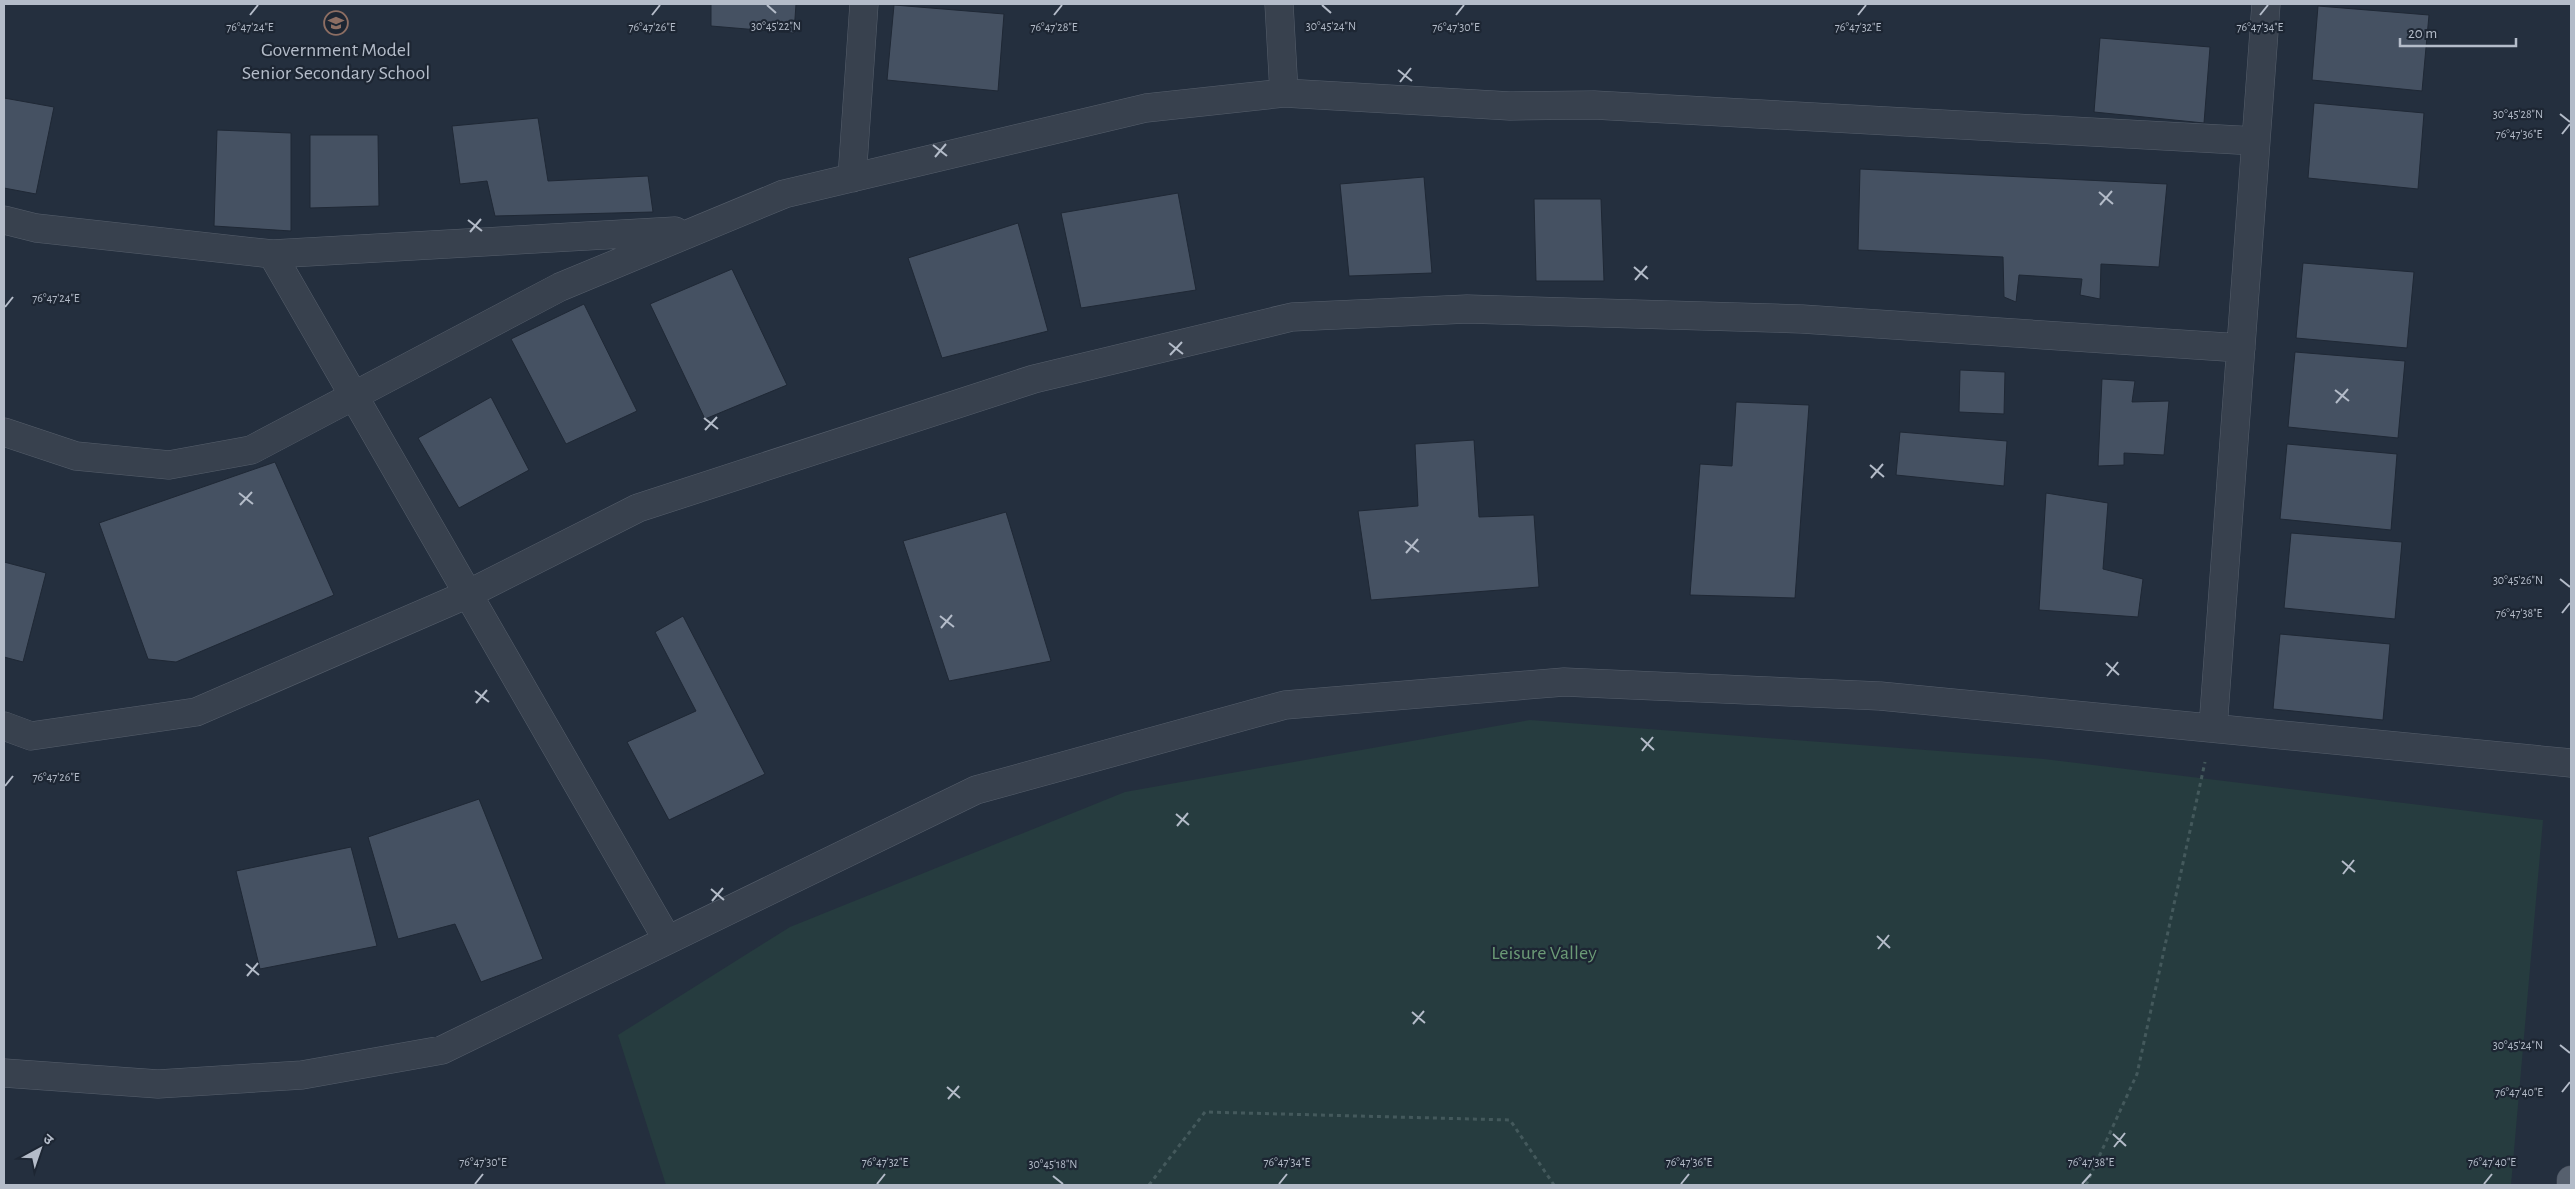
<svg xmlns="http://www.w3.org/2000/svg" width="2575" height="1189" font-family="'Alegreya Sans','Noto Sans Devanagari',sans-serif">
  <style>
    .green { fill: #263c3f }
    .building { fill: #455162; stroke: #1f2835 }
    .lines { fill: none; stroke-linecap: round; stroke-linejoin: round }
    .minor-casing { stroke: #565f6c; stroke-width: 29 }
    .major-casing { stroke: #414a57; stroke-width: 29 }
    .path { stroke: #44595c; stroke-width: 3; stroke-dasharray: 4 4; stroke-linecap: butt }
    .minor { stroke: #38414e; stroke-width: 28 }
    .major { stroke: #56606e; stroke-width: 28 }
    .ticks { fill: none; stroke: #b4bcc9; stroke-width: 2 }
    .labels { text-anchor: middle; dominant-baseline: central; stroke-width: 4.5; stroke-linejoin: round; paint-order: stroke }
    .poi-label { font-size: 20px; fill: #b4bcc9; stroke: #1d2633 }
    .park-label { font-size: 20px; fill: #6b9a76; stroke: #1d2633 }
    .ticks-label { font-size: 12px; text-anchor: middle; fill: #b4bcc9; stroke: #1d2633; stroke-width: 4.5; stroke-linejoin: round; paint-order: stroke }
  </style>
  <rect width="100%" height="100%" fill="#242f3e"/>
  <path class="green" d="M1530 720 2044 759 2543 820 2511 1185H666L618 1035 790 927 1125 792Z"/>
  <path class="building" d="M711 4H796L794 33 711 26Z
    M894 5 1004 14 998 91 887 80Z
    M2318 6 2429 15 2422 91 2312 80Z
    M2100 38 2210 47 2204 123 2094 112Z
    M4 98 54 107 36 194 4 188Z
    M2314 103 2424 113 2418 189 2308 178Z
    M538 118 548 181 648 176 653 212 495 216 487 181 460 184 452 126Z
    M217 130 291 133V231L214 226Z
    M310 135H378L379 206 310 208Z
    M1860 169 2167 184 2159 267 2101 264 2100 299 2080 295 2082 279 2019 275 2016 302 2004 297 2003 257 1858 250Z
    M1424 177 1432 273 1349 276 1340 184Z
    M1178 193 1196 290 1081 308 1061 213Z
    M1534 199H1601L1604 281H1536Z
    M1018 223 1048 331 942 358 908 258Z
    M2303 263 2414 272 2407 348 2296 338Z
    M732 269 787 385 705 419 650 304Z
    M584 304 637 411 566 444 511 339Z
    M2295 352 2405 361 2398 438 2288 427Z
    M1960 370 2005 372 2004 414 1959 412Z
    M2102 379 2135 381 2132 402 2169 401 2164 455 2124 453V465L2098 466Z
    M491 397 529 470 459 508 418 438Z
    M1736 402 1809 405 1795 598 1690 595 1700 464 1732 466Z
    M1900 432 2007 441 2004 486 1896 475Z
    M1474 440 1479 517 1534 515 1539 587 1371 600 1358 511 1418 506 1415 444Z
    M2287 444 2397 454 2391 530 2280 519Z
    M275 462 334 595 176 662 148 659 99 523Z
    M2046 493 2108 503 2103 569 2143 579 2138 617 2039 610Z
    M1006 512 1051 661 949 681 903 541Z
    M2291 533 2402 542 2395 619 2284 608Z
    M4 562 46 573 23 662 4 657Z
    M683 616 765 774 669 820 627 742 696 711 655 632Z
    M2280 634 2390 644 2383 720 2273 709Z
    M479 799 543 959 481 982 455 924 398 939 368 837Z
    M351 847 377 946 260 969 236 871Z"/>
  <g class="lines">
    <g class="minor-casing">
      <path id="minor" d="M1279 4 1284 93
        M852 178 864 4
        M4 220 36 228 272 254 675 231
        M272 254 667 939
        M4 432 76 456 169 465 251 450 560 287 784 194 1146 108 1284 93 1510 106 1594 105 2256 141
        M4 726 31 736 196 712 468 594 638 508 1034 379 1292 317 1467 309 1802 319 2241 348
        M2213 728 2266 4
        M4 1073 158 1084 302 1075 442 1050 976 790 1285 705 1564 682 1880 696 2571 763"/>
    </g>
    <g class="major-casing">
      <path id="major" d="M2571 1185V1180"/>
    </g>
    <path class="path" d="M1149 1185 1205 1112 1510 1120 1554 1185
      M2086 1185 2137 1074 2205 762"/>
    <use href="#minor" class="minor"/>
    <use href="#major" class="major"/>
  </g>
  <path class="ticks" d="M767 5 776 13M1322 5 1331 13M250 15 258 5M652 15 660 5M1054 15 1062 5M1456 15 1464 5M1858 15 1866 5M2260 15 2268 5M1398 70 1412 81M1400 82 1411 68M2560 114 2570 122M2562 134 2570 124M933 145 947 156M935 157 946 144M2099 192 2113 204M2100 205 2112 191M468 220 482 231M470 232 481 219M1634 267 1648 279M1635 280 1647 266M5 307 13 297M1169 343 1183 354M1170 355 1182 342M2335 390 2349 401M2336 403 2348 389M704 418 718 429M705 430 717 417M1870 465 1884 477M1871 478 1883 464M239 493 253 504M240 505 252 492M1405 541 1419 552M1406 553 1418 539M2560 579 2570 587M2562 613 2570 603M940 616 954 627M941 628 952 615M2106 663 2119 675M2107 676 2118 662M475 691 489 702M476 703 487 690M1641 738 1654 750M1642 751 1653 737M5 786 13 776M1176 814 1189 825M1177 826 1188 813M2342 861 2355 872M2343 874 2354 860M711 889 724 900M712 901 723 888M1877 936 1890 948M1878 949 1889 935M246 964 259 975M247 976 258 963M1412 1012 1425 1023M1413 1024 1424 1011M2560 1045 2570 1053M947 1087 960 1098M2562 1092 2570 1082M948 1099 959 1086M2113 1134 2126 1146M2114 1147 2125 1133M1053 1176 1063 1184M475 1184 483 1174M877 1184 885 1174M1279 1184 1287 1174M1681 1184 1689 1174M2082 1184 2091 1174M2484 1184 2492 1174"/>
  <defs>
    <g id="school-ring" transform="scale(1.25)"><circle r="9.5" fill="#1d2633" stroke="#8d6e63" stroke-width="1.5"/><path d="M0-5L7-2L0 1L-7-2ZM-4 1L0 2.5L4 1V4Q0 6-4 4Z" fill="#8d6e63"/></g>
  </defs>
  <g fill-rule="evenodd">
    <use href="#school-ring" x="336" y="23"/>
  </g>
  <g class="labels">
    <g class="poi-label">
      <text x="336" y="50">Government Model<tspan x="336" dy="23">Senior Secondary School</tspan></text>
    </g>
    <g class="park-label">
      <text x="1544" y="953">Leisure Valley</text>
    </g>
  </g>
  <g class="ticks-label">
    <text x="776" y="30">30°45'22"N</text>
    <text x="1331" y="30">30°45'24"N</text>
    <text x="250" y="31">76°47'24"E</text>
    <text x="652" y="31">76°47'26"E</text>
    <text x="1054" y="31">76°47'28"E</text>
    <text x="1456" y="31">76°47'30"E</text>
    <text x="1858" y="31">76°47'32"E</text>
    <text x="2260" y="31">76°47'34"E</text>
    <text x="2518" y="118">30°45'28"N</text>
    <text x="2519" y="138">76°47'36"E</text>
    <text x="56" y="302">76°47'24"E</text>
    <text x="2518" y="584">30°45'26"N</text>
    <text x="2519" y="617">76°47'38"E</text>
    <text x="56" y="781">76°47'26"E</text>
    <text x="2518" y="1049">30°45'24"N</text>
    <text x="2519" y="1096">76°47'40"E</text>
    <text x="483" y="1166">76°47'30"E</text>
    <text x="885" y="1166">76°47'32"E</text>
    <text x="1287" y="1166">76°47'34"E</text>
    <text x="1689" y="1166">76°47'36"E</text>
    <text x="2091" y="1166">76°47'38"E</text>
    <text x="2492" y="1166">76°47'40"E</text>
    <text x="1053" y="1168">30°45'18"N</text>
  </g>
  <rect width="2575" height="1189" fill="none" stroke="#b4bcc9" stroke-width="10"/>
  <g transform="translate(40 1149) rotate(40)" stroke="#1d2633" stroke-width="4" paint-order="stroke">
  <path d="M0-4L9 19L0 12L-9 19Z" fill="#b4bcc9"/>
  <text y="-8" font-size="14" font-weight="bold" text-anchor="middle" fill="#b4bcc9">उ</text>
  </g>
  <path d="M2400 38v8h116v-8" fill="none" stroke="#b4bcc9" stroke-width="2.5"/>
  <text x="2408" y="38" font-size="15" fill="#b4bcc9" stroke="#1d2633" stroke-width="4" paint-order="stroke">20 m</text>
</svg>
